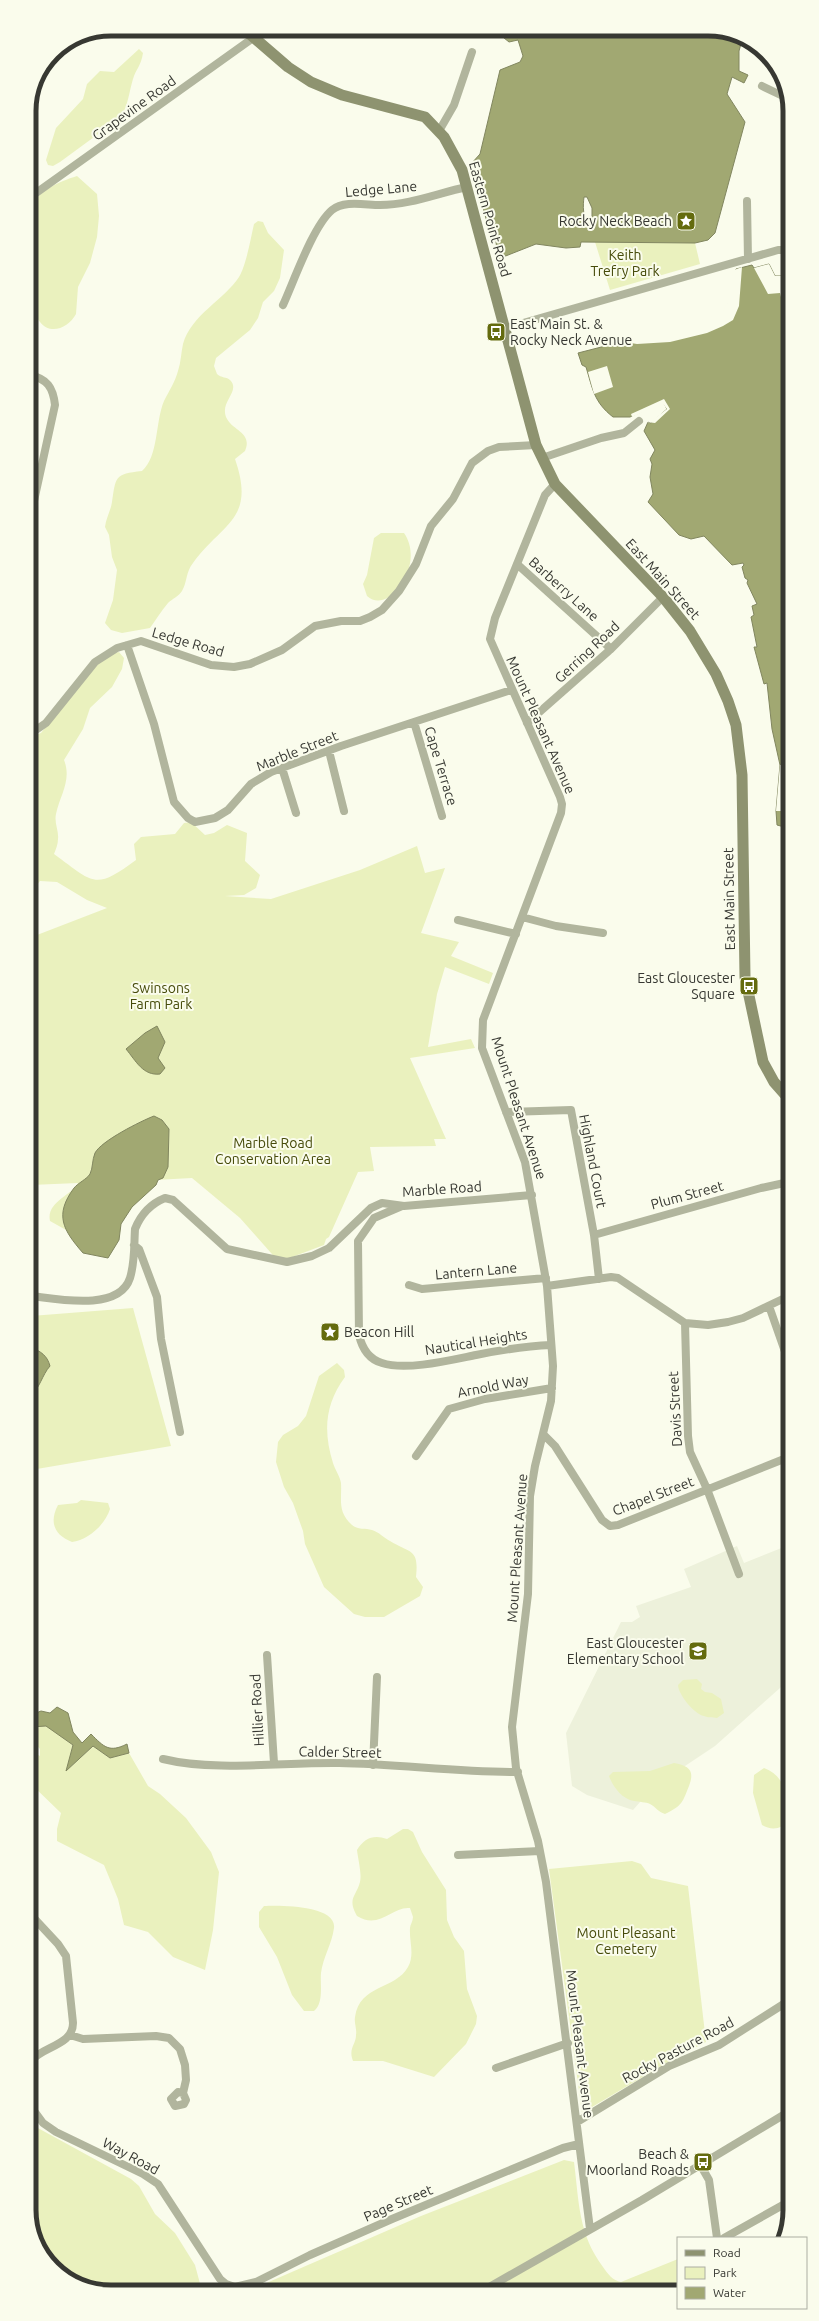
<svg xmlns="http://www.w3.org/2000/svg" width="819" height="2321" font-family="Ubuntu,sans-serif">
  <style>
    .built { fill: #edf1db }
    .green { fill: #eaf1be }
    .water { fill: #a1a872; stroke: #81865f; fill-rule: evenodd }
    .pier { fill: #fafcec }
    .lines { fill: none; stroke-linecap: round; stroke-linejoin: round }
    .minor { stroke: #b1b59d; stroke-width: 8 }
    .secondary { stroke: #8e9370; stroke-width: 11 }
    .labels { text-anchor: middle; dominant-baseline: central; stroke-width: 4; stroke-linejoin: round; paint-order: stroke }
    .street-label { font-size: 14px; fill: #373832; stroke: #fafcec }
    .poi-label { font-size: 14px; fill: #373832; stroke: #fafcec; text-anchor: end }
    .park-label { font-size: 14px; fill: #464b0a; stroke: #fafcec }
    .rim { fill: none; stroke: #373832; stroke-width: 5 }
  </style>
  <rect width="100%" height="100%" fill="#fafcec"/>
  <path class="built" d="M789 1545V1680L715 1746 667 1778 648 1793 633 1810 587 1795 572 1786 566 1733 621 1622H632L640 1617 636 1606 691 1587 684 1569 737 1546 744 1563Z"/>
  <path class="green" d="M139 49 143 53C141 66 136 69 133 79 129 92 128 107 120 118L60 162 53 166 48 165 46 160 56 128 83 99 87 84 100 71 114 72Z
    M77 176 97 194 99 216 97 237 90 263 78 287 76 314C69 327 51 336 40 322 35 316 36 310 29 307V208C40 190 58 182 77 176Z
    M258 221 263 222 268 233 284 250 280 278 274 291 263 302 258 318 250 330 216 358 214 366 217 374C221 378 227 377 230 380 241 391 220 401 226 417 232 431 253 432 245 451L235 459C256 520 223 522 193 563 186 571 187 583 182 591 179 596 172 599 168 603 161 611 156 620 150 628L122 633 111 630 105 623 113 600 117 570 112 557 109 535 105 527C106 518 111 510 112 502 116 477 114 474 142 471 159 456 155 422 164 401 169 391 175 382 178 371 181 362 181 353 183 344 191 315 225 299 239 277 246 266 251 237 254 224Z
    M595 242 695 243 700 264 610 290Z
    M381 533H404C426 564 389 616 367 596L363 584 367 575 374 538Z
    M119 652 124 658 122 669 112 687 90 708 83 729 64 760C72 780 60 795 56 814 54 823 59 831 58 839 58 844 56 849 54 854 94 883 94 891 136 860L134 844 141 837 175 834 184 823 191 822 205 835 214 833 227 825 247 833 245 861 260 875 256 888 244 895 225 896 271 899 360 870 417 846 425 873 445 868 421 933 459 942 451 956 493 973 489 984 445 967 437 994 428 1047 471 1039 475 1048 410 1058 446 1139H434L436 1146 370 1147 374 1171 358 1172 329 1237 326 1239 324 1245 279 1262 240 1218 192 1178 155 1180 121 1220 118 1241 110 1248 75 1235 50 1221C46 1202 71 1196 78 1183L31 1185 30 931 37 935 107 908 87 900 57 882 40 881 30 893V737L41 733 97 664 110 654Z
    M133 1308 171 1446 31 1470V1316Z
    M337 1363 344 1370 345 1377C325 1404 323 1431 333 1463 335 1470 340 1476 341 1483 342 1500 337 1511 352 1525 357 1530 366 1528 372 1530 379 1532 384 1538 390 1541 411 1554 419 1548 416 1577L423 1587 420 1596 384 1617H365L354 1614 324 1587 305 1544 303 1531 293 1503 284 1487 276 1462 278 1442 283 1435 298 1426 306 1416 319 1376Z
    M81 1500 108 1503 110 1509C105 1525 88 1540 72 1542 54 1535 49 1522 58 1505L77 1503Z
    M697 1679 702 1684 701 1689 705 1692 712 1693 721 1699 724 1713 717 1718C712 1717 708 1718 704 1716 694 1714 678 1694 678 1685L683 1680Z
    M46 1725 73 1745 67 1770 93 1746 110 1758 129 1753 148 1786 160 1794 186 1818 211 1852 219 1872 213 1930 205 1970 173 1957 148 1932 124 1925 118 1899 104 1865 57 1841V1829L61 1813 31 1784V1751L40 1756V1749L31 1739V1727Z
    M674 1763C689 1766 695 1770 689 1786 682 1803 683 1805 665 1814 658 1812 656 1807 650 1804 646 1802 639 1802 634 1801 622 1799 613 1787 609 1776L613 1772 650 1771Z
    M764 1768C786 1776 789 1799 789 1820 782 1829 772 1831 762 1825L753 1793 754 1775Z
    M403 1829H408L413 1832 422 1852 446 1890 447 1920 454 1937 464 1951 467 1989 477 2016 476 2024 466 2044 434 2077 383 2061H353C348 2048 356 2045 356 2035 357 2029 354 2023 355 2017 360 1984 395 1990 408 1967 415 1954 409 1942 410 1928 410 1925 413 1921 413 1917L410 1908C392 1906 380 1930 357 1916 347 1898 356 1897 360 1882 362 1874 358 1859 357 1850 364 1838 374 1834 387 1839Z
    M632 1861 641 1864 651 1878 688 1886 706 2042 666 2063 582 2113 549 1869Z
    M264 1906C279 1905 337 1905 334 1928 332 1944 323 1957 321 1973 320 1984 324 2003 314 2011H304L292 1995 277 1957 259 1927V1912Z
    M36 2127 131 2179 139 2186 155 2214 175 2233 195 2265 202 2291 105 2292 57 2272 32 2232V2129Z
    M564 2160 574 2162C579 2201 578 2234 603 2267 607 2273 613 2281 621 2282L678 2259V2289L248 2291 421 2216Z"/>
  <path class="water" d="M493 29H714L742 40 739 51V71L748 75 744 83 732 77 727 94 745 122 715 233 708 240 695 243 581 242 580 247 566 248 536 244 498 259 495 233H490L471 164 480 154 500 70 520 62 523 56 518 40 509 42ZM584 197H587L592 208V222L590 224C582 218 583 205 584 197Z
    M769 264 775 276H787L788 828 777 825 776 811 780 765 772 729 767 683 764 684 754 647H757L751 617 754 615 752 606 757 604 747 583 748 580 745 578 742 567 744 565 743 563 732 565 704 536 691 539 679 535 648 502 653 494 650 477 652 464 650 459 655 450 644 431 648 422 651 423 667 409 663 402 630 417H613C594 402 593 390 586 367L582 365 578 353 718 317 727 310 736 269 752 265 754 268Z
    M157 1026 165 1042 158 1058 165 1068 160 1074C143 1076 136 1061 126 1049L145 1033Z
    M154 1116 162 1120 169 1129 168 1167 163 1178 158 1180 156 1185 132 1207 121 1224 119 1240 108 1258 83 1253C63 1230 54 1215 74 1188 78 1183 87 1179 90 1174 93 1168 92 1160 95 1153 101 1141 141 1121 154 1116Z
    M31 1347C41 1352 47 1355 50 1366 42 1375 40 1388 31 1395Z
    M57 1707 68 1713 73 1732 82 1743 91 1734C104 1747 109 1753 127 1744L129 1753 110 1758 93 1746 66 1771 73 1745 46 1726 31 1727V1715L41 1711 50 1713Z"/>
  <path class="pier" d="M769 264 775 276H787V297H781L780 293 768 294 754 268Z
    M742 267 739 306 733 320 723 326 707 333 670 342 637 344 618 341V339L704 319 722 312 727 304 734 270Z
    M607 366 613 387 594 394 588 372Z
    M664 399 670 409 655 423 646 422 651 421 667 409 663 404 632 417 631 414Z
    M780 765H788V811H776Z
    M788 987V1073L786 1074 764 999Z"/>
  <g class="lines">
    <path class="minor" d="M762 86 787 98
      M439 131 454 105 472 52
      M29 198 253 38
      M747 201 748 259
      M283 305C294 281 313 226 332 210 344 200 365 205 380 205 410 205 438 193 467 187
      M506 328 778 250H787
      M30 375C47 379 53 387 55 405L30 519
      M542 458 601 438 624 433 639 421
      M555 484 545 495 495 618 490 639 560 797 562 804 561 813 483 1020 482 1048 525 1162 547 1286 553 1366 551 1401 535 1466 530 1496 528 1594 512 1727 516 1768 538 1841 546 1882 590 2229
      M517 564 611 649
      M127 645 154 724 174 802 188 818 195 822 215 818 228 810 251 784 271 772 341 746 511 690
      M414 722 442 816
      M527 723 611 649 663 597
      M30 734 46 723 95 662 117 648 141 641 211 665 234 667 250 664 282 650 315 626 341 621H360L370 617 382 610 399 591 416 564 431 526 453 499 472 463 488 451 499 447 536 445
      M329 751 344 811
      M282 768 296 813
      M522 917 556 926 603 933
      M458 920 516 934
      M506 1112 571 1110 594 1235 599 1279
      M402 1206 374 1218 358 1241 359 1335C362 1348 368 1359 382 1363 406 1371 451 1360 476 1355 501 1350 526 1346 551 1345
      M594 1235 761 1188 789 1182
      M134 1245 139 1249 157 1297 161 1339 180 1432
      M409 1285 422 1289 546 1278
      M547 1286 611 1277 618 1278 685 1323 708 1325 728 1322 743 1318 789 1296
      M31 1296C57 1299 119 1312 130 1278 135 1262 134 1245 135 1229 141 1214 150 1204 165 1198L173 1200 227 1249 287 1262 312 1256 329 1248 371 1208 382 1203 404 1206 532 1195
      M769 1306 789 1363
      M685 1323 688 1436 690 1452 707 1489 739 1574
      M543 1434 555 1446 602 1520 610 1526 618 1525 789 1457
      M416 1456 449 1409 485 1399 552 1388
      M267 1655 274 1763
      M163 1759C216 1772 284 1762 339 1763 398 1764 458 1772 518 1772
      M373 1765 377 1677
      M458 1855 540 1851
      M786 1869 790 1870
      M31 1915 58 1944 66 1956 73 2023C73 2045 44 2046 32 2060
      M70 2035 83 2039 156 2036 169 2038 180 2049 185 2065 186 2080 183 2093 178 2092 171 2099 175 2106 184 2104 186 2100 183 2093
      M496 2068 568 2043
      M32 2108 43 2123 56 2132 143 2174 158 2184 220 2279 226 2284 235 2287 256 2282 310 2255 392 2219 563 2148 579 2144
      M577 2122 669 2066 719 2045 790 2000
      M701 2166 709 2180 717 2238
      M724 2238 790 2201
      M484 2290 642 2200 790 2111"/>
    <path class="secondary" d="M244 29 288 67 311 82 342 95 425 117 444 137 462 170 536 445 555 484 663 597 690 631 716 674 728 701 736 725 742 775 745 977 763 1062 774 1082 789 1099"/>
  </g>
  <defs>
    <g id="sight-square" transform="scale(1)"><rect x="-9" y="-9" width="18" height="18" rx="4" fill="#646b0e" stroke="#fafcec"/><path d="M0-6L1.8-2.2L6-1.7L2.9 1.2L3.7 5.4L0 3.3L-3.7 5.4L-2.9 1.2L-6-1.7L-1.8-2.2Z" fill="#fff"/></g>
    <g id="bus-square" transform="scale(1)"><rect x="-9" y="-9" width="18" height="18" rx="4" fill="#646b0e" stroke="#fafcec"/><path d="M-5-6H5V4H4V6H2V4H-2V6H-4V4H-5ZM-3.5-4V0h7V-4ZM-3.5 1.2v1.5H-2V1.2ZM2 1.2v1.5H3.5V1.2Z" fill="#fff"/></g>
    <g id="school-square" transform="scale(1)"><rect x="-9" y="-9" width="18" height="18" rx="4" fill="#646b0e" stroke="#fafcec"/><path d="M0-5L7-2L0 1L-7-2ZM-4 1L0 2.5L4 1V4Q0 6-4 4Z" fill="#fff"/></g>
  </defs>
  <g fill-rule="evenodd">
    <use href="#sight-square" x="686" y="221"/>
    <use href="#bus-square" x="496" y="332"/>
    <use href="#bus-square" x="749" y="986"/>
    <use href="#sight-square" x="330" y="1332"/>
    <use href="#school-square" x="698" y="1651"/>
    <use href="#bus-square" x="703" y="2162"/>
  </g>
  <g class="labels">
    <g class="street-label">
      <text transform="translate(134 108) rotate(-36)">Grapevine Road</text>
      <text transform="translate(381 189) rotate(-5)">Ledge Lane</text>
      <text transform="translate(490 219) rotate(74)">Eastern Point Road</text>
      <text transform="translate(663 579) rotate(48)">East Main Street</text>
      <text transform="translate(564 589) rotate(42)">Barberry Lane</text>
      <text transform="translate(188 642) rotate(16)">Ledge Road</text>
      <text transform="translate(587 652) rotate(-43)">Gerring Road</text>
      <text transform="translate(541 725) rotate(66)">Mount Pleasant Avenue</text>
      <text transform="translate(297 751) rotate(-22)">Marble Street</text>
      <text transform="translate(441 766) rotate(73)">Cape Terrace</text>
      <text transform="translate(729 899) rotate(-91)">East Main Street</text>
      <text transform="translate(519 1108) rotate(72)">Mount Pleasant Avenue</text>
      <text transform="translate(593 1161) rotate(79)">Highland Court</text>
      <text transform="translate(442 1189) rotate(-4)">Marble Road</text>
      <text transform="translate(687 1195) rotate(-15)">Plum Street</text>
      <text transform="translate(476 1271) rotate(-5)">Lantern Lane</text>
      <text transform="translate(476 1342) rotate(-9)">Nautical Heights</text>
      <text transform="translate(493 1386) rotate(-11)">Arnold Way</text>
      <text transform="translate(675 1409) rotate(-93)">Davis Street</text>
      <text transform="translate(653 1496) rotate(-21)">Chapel Street</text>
      <text transform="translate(517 1548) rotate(-86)">Mount Pleasant Avenue</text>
      <text transform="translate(257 1710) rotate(-93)">Hillier Road</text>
      <text transform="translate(340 1752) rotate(1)">Calder Street</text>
      <text transform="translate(580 2044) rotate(83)">Mount Pleasant Avenue</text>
      <text transform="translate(678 2050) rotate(-28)">Rocky Pasture Road</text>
      <text transform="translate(131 2156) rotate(28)">Way Road</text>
      <text transform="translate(398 2203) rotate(-23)">Page Street</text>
    </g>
    <g class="poi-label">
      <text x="672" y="221">Rocky Neck Beach</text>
      <text x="510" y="324" text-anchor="start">East Main St. &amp;<tspan x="510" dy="16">Rocky Neck Avenue</tspan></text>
      <text x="735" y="978">East Gloucester<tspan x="735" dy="16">Square</tspan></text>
      <text x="344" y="1332" text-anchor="start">Beacon Hill</text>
      <text x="684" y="1643">East Gloucester<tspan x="684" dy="16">Elementary School</tspan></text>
      <text x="689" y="2154">Beach &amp;<tspan x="689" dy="16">Moorland Roads</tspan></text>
    </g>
    <g class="park-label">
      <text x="625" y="255">Keith<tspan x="625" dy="16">Trefry Park</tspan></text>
      <text x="161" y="988">Swinsons<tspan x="161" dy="16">Farm Park</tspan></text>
      <text x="273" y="1143">Marble Road<tspan x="273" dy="16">Conservation Area</tspan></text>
      <text x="626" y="1933">Mount Pleasant<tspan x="626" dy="16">Cemetery</tspan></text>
    </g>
  </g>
  <path d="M0 0H819V2321H0ZM111 36H708A75 75 0 0 1 783 111V2210A75 75 0 0 1 708 2285H111A75 75 0 0 1 36 2210V111A75 75 0 0 1 111 36Z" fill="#fafcec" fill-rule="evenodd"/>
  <path class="rim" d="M111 36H708A75 75 0 0 1 783 111V2210A75 75 0 0 1 708 2285H111A75 75 0 0 1 36 2210V111A75 75 0 0 1 111 36Z"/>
  <rect x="677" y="2237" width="130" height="72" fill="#fafcec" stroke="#acaea2"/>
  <rect x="685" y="2250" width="20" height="6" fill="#8e9370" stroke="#acaea2"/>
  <text x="713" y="2257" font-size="12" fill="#373832">Road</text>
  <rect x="685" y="2267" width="20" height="12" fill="#eaf1be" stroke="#acaea2"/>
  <text x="713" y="2277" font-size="12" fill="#373832">Park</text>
  <rect x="685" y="2287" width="20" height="12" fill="#a1a872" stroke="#acaea2"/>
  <text x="713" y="2297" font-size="12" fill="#373832">Water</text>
</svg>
